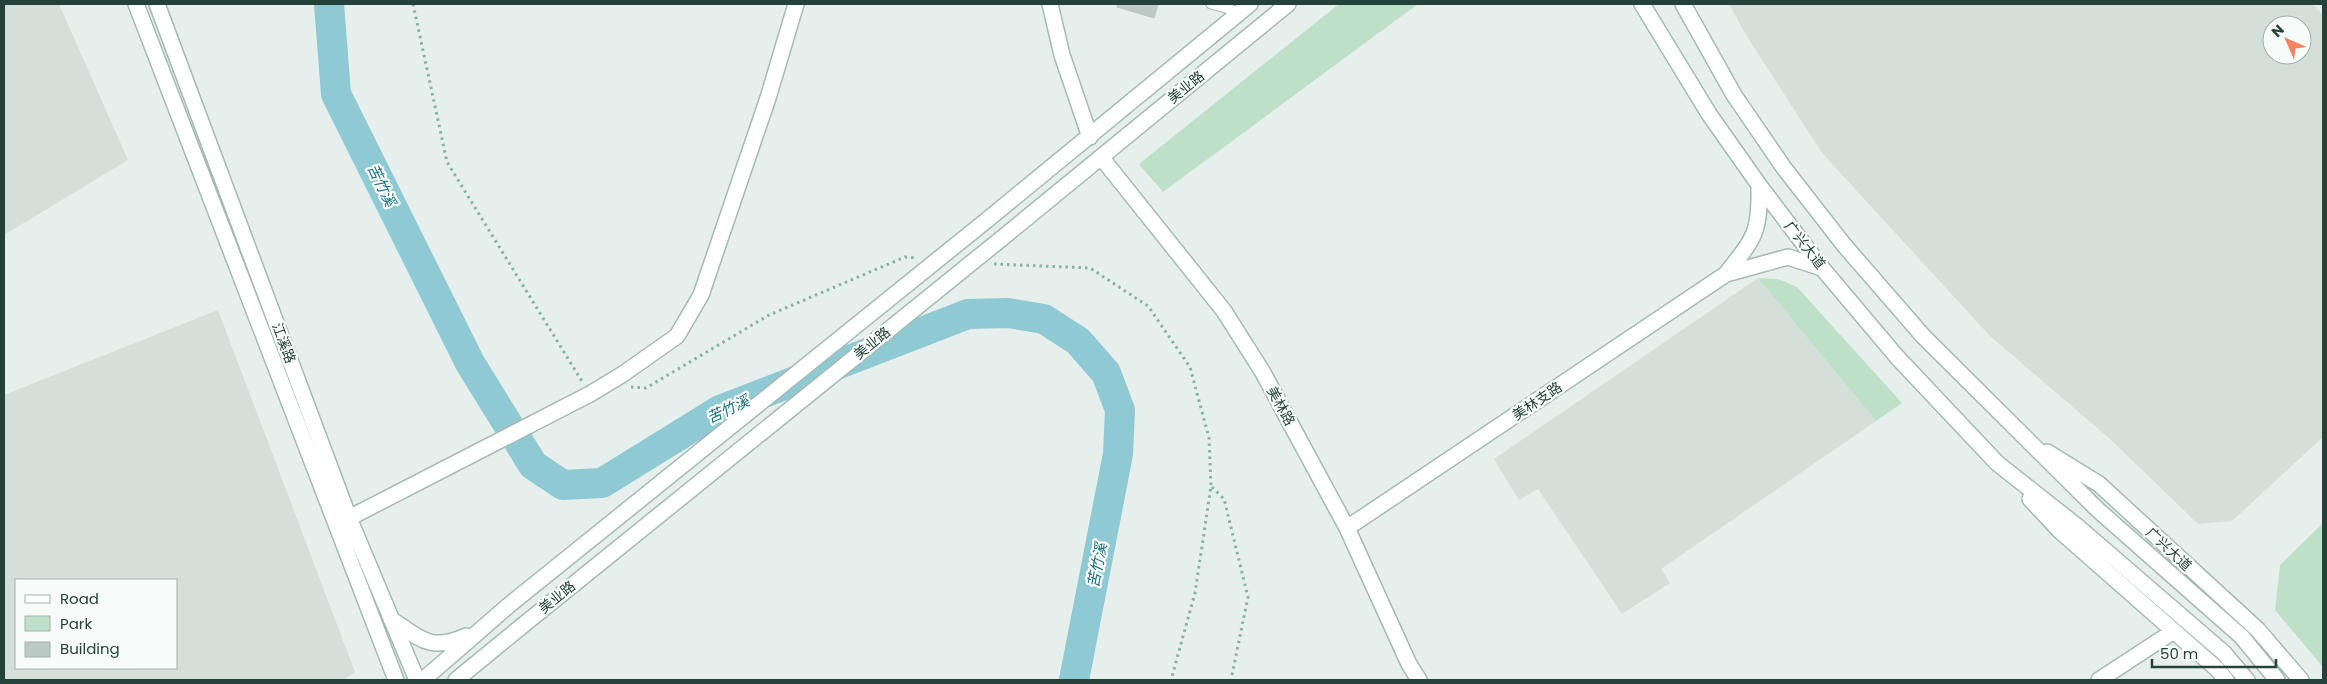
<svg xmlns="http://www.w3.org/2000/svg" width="2327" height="684" font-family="Poppins,'Noto Sans SC',sans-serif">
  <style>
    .built { fill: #d4dfda; fill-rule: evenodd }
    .green { fill: #bfe0c8 }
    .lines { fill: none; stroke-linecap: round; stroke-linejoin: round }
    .river { stroke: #8ec9d4; stroke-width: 30 }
    .building { fill: #bbcac4; stroke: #b8c9c2 }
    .lane-casing { stroke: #a8b8b2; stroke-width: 11 }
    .street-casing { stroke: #a8b8b2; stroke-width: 18 }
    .secondary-casing { stroke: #a4bbb3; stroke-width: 18 }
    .path { stroke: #86b3a5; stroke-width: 3; stroke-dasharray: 2.5 4; stroke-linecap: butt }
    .lane { stroke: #fff; stroke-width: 9 }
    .street { stroke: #fff; stroke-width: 15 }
    .secondary { stroke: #fff; stroke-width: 15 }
    .secondary-bridge-casing { stroke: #a4bbb3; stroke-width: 18; stroke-linecap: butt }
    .secondary-bridge { stroke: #fff; stroke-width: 15 }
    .labels { text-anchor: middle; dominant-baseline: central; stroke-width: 4.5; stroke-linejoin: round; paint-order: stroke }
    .street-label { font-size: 14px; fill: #24423a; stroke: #f7fbf9 }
    .water-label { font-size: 15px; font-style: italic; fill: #1c6f80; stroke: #f7fbf9 }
  </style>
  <rect width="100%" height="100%" fill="#e6efeb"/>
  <path class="built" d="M4 4H59L128 160 4 235Z
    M1729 4H2313L2323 16V437L2232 521 2198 524 2110 439 1990 336 1822 153 1746 35ZM2272 25H2302V55H2272Z
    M1758 278 1876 421 1661 569 1670 583 1622 614 1538 489 1519 500 1494 459Z
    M218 310 355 672 343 680H4V395ZM16 580H176V668H16Z"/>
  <path class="green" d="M1339 4H1418L1163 192 1139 164Z
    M1758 278 1778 279 1797 287 1902 403 1876 421Z
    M2323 523V667L2275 610 2280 565Z"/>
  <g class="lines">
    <path class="river" d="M329 4 336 94 470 363 533 465 563 485 602 483 720 410 968 314 1008 313 1044 319 1078 341 1106 373 1120 410 1118 454 1074 680"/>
  </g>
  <path class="building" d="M1118 4H1158L1154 18 1117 7Z"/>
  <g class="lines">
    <g class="lane-casing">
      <path id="lane" d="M1211 4 1240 12"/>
    </g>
    <g class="street-casing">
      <path id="street" d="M349 518 590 394 623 374 677 336 701 295 768 98 796 4"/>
    </g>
    <g class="secondary-casing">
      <path id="secondary" d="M136 4 396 680
        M157 4 349 518 417 680
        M1050 4 1062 55 1090 137
        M1642 4 1709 114 1759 185 1822 268 1897 357 1997 463 2078 527 2224 653 2247 680
        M1683 4 1734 95 1784 168 1844 245 1923 336 2098 510 2242 637 2277 680
        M1101 157 1224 311 1262 371 1347 528 1409 664 1419 680
        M987 220 1250 4
        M1001 239 1288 4
        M1726 274 1788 257 1822 268
        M2047 452 2099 484 2258 630 2301 680
        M2030 499 2059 530 2217 669 2226 680
        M1347 528 1726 274C1755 237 1760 233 1759 185
        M391 619C421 639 430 652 466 636
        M423 680 508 606
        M456 680 522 626
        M2099 680 2174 631"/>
    </g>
    <path class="path" d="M413 4 447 162 583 383
      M994 264 1090 268 1148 306 1190 367 1209 438 1211 486 1195 593 1171 680
      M631 387 646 388 769 315 905 257 915 258
      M1212 487 1224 499 1248 597 1231 680"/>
    <use href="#lane" class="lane"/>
    <use href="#street" class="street"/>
    <use href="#secondary" class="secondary"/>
    <g class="secondary-bridge-casing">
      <path id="secondary-bridge" d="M508 606 987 220
        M522 626 1001 239"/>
    </g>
    <use href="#secondary-bridge" class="secondary-bridge"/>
  </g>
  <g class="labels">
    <g class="street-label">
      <text transform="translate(1186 87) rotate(-39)">美业路</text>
      <text transform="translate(1805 245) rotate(52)">广兴大道</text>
      <text transform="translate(284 343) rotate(70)">江溪路</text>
      <text transform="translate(872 343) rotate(-39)">美业路</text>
      <text transform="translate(1537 401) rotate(-34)">美林支路</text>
      <text transform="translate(1281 406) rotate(61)">美林路</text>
      <text transform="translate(2169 549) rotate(43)">广兴大道</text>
      <text transform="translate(557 597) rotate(-39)">美业路</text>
    </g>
    <g class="water-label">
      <text transform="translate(382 185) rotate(64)">苦竹溪</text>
      <text transform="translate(728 409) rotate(-25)">苦竹溪</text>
      <text transform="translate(1097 565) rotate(-79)">苦竹溪</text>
    </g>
  </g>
  <rect width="2327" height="684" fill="none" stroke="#24423a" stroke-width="10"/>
  <rect x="15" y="579" width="162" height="90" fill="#f7fbf9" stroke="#a3b1ad"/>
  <rect x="25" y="595" width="25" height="8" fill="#ffffff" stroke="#a3b1ad"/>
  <text x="60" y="604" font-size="15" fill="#24423a">Road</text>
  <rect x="25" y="616" width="25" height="15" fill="#bfe0c8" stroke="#a3b1ad"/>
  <text x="60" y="629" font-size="15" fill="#24423a">Park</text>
  <rect x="25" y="642" width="25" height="15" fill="#bbcac4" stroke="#a3b1ad"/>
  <text x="60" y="654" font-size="15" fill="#24423a">Building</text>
  <g transform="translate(2287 40) rotate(315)"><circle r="24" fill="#f7fbf9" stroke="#a3b1ad"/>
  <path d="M0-4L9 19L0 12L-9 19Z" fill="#f4845f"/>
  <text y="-8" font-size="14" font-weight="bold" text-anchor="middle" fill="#24423a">N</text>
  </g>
  <path d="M2152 659v8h124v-8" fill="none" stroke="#24423a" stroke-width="2.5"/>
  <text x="2160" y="659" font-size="15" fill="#24423a" stroke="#f7fbf9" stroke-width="4" paint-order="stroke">50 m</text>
</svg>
